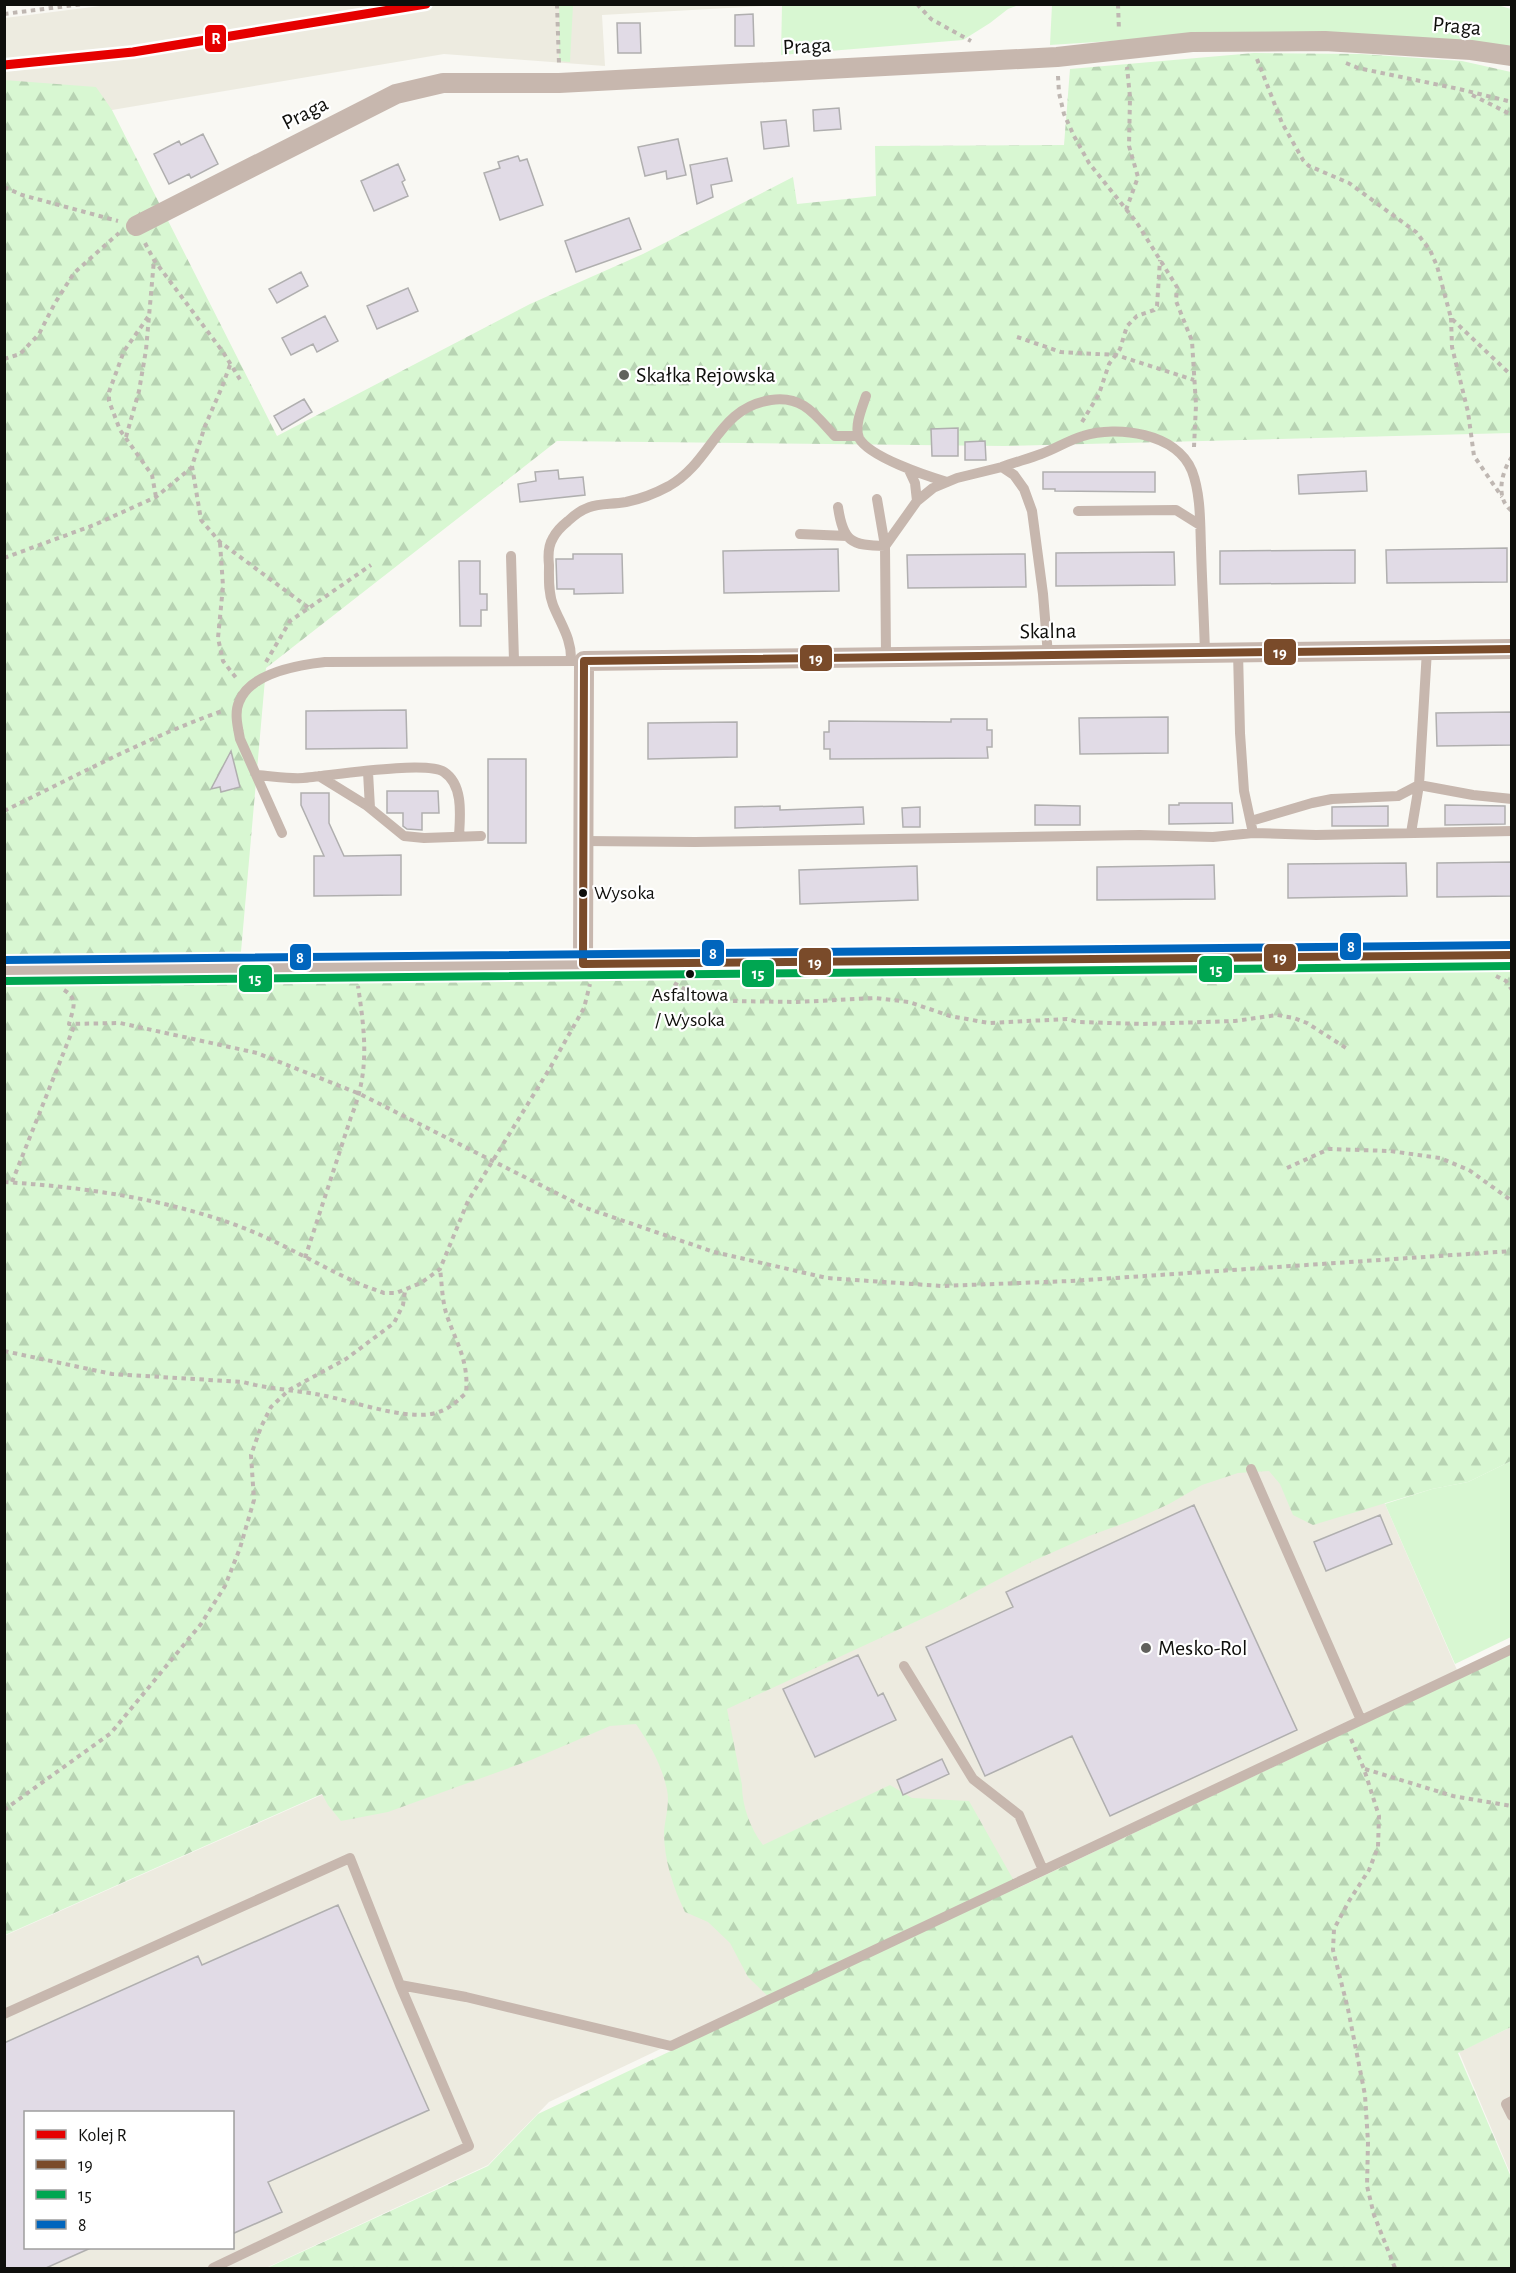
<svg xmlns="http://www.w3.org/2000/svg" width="1516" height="2273" font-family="'Alegreya Sans',sans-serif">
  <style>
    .built { fill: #edebe0; fill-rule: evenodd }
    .grass { fill: #d8f7d2 }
    .forest { fill: url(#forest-firs) }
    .building { fill: #e1dbe6; stroke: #b0afaf; stroke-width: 1.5 }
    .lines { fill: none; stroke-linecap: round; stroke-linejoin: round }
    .path { stroke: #bfb7b2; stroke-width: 4; stroke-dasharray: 4.5 4.5; stroke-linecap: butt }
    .lane { stroke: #c7b7ae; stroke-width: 10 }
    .street { stroke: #c7b7ae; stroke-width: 20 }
    .bus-1-casing { stroke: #fff; stroke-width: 12 }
    .bus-2-casing { stroke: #fff; stroke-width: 12 }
    .bus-3-casing { stroke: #fff; stroke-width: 12 }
    .bus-1 { stroke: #7a4b2a; stroke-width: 8 }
    .bus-2 { stroke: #00a651; stroke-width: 8 }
    .bus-3 { stroke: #0065bd; stroke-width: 8 }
    .rail-1-casing { stroke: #fff; stroke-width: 14 }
    .rail-1 { stroke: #e50000; stroke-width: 9 }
    .poi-dot { fill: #61615d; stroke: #fff; stroke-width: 2 }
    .bus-dot { fill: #0f0f0c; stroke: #fff; stroke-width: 2 }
    .labels { text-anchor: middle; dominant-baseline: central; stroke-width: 4.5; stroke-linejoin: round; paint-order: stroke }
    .bus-label { font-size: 20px; fill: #0f0f0c; stroke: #fff; text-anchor: start }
    .street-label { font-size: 22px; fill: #0f0f0c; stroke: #fff }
    .poi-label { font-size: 22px; fill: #0f0f0c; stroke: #fff; text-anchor: start }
    .line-badge { stroke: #fff; stroke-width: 2 }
    .badge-label { font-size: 16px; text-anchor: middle; font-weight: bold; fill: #fff }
  </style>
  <defs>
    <pattern id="forest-firs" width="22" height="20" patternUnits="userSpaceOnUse" patternTransform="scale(1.5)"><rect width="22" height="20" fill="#d8f7d2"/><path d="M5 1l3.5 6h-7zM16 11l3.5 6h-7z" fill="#b8d3b3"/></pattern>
  </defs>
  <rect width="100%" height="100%" fill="#f9f8f3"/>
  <path class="built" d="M116 4 780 5 602 15 605 66 444 54 112 110 5 119V18Z
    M1319 1352 1457 1670 549 2102 488 2165 266 2268H5L4 1936ZM26 2112H232V2248H26Z
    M1511 2027V2175L1459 2052Z"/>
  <path class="grass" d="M1494 4 1511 9V46L1348 34H1219L1050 45 1052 5Z
    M559 5H573L570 62 559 61Z
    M782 5V4L1019 5 1008 9 990 23 963 40 781 55Z
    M1511 1461V1637L1455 1664 1385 1504 1432 1489 1468 1482Z"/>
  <path class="forest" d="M1254 53 1361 54 1462 61 1511 72V433L1004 446 557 441 266 668 240 963 1511 951V1461L1468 1482 1432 1489 1313 1525 1293 1515 1280 1484 1269 1471 1238 1473 1202 1485 1169 1504 1136 1519 1089 1536 1031 1562 943 1609 727 1709 742 1785C742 1806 750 1828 763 1845L890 1785 912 1798 969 1801 1018 1888 1511 1654V2027L1458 2053 1511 2177V2268H267L488 2166 538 2114 774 2002 748 1977 730 1943 708 1922 685 1912C673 1887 664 1860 664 1832 665 1819 670 1803 667 1790 662 1765 650 1745 636 1724L610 1726 531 1760 388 1812 341 1821 328 1805 322 1794 5 1935 4 80 96 87 112 110 277 436 530 304 643 254 793 177 797 204 876 196 875 146 1064 145 1070 69Z"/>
  <path class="building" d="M753 14 754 46H735V15Z
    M617 23H640L641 53H618Z
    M839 108 841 129 814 131 813 110Z
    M786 120 789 146 764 149 761 122Z
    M203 134 218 164 191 178 189 174 169 184 154 154 179 141 181 145Z
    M678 139 686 175 667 179 666 171 645 176 638 147Z
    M518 156 520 161 527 159 543 205 500 220 484 173 500 168 498 162Z
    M727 158 732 181 711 185 713 197 697 204 690 165Z
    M398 164 405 180 402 182 408 196 374 211 361 181Z
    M629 218 641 249 576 272 565 241Z
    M301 272 308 286 277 303 269 289Z
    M408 288 418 311 377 329 367 306Z
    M325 316 338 341 317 352 313 344 291 355 282 338Z
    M304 399 312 412 282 430 274 416Z
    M958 428V456H932L931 429Z
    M985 441 986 460H965V442Z
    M558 470 559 479 583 477 585 495 520 502 518 484 536 481 535 472Z
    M1366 471 1367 491 1299 494 1298 475Z
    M1043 472H1155V492L1055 491V489H1043Z
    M1507 548V582L1387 583 1386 550Z
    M838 549 839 591 724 593 723 551Z
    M1355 550V583L1220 584V551Z
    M1174 552 1175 585 1056 586V553Z
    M573 554H622L623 593 574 594V589H557L556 559H573Z
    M1025 554 1026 587 908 588 907 555Z
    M459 561H480V594H487V610H481V626H460Z
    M406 710 407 748 306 749V711Z
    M1512 712V745L1437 746 1436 713Z
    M1168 717V753L1080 754 1079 718Z
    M951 719H987V730H992V747H987L988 758 830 759V749H824V732H829V721L951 722Z
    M737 722V757L648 759V723Z
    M231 751 240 787 221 792 220 787 211 789Z
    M488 759H526V843H488Z
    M387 791H438L439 813H422V830L407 829 403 826V813H387Z
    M301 793H329V823L344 856 401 855V895L314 896V856H324L301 805Z
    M1179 803H1232L1233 823 1169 824V805H1179Z
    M1035 805 1080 806V825H1035Z
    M1445 805 1505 806V824L1445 825Z
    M780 806V810L863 807 864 824 735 828V807Z
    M1388 806V826H1332V807Z
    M920 807V827H903L902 808Z
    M1512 862V896L1437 897V863Z
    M1406 863 1407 896 1288 898V864Z
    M1214 865 1215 899 1097 900V867Z
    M917 866 918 900 800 904 799 870Z
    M1194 1505 1297 1730 1110 1816 1072 1736 985 1776 926 1647 1013 1607 1006 1592Z
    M1380 1515 1392 1544 1326 1571 1314 1542Z
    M858 1655 878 1696 883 1693 896 1720 815 1757 783 1689Z
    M942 1759 949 1774 903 1795 897 1780Z
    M338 1905 429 2110 268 2182 282 2212 232 2234V2112H26V2247H93L46 2268H4V2043L198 1956 202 1965Z"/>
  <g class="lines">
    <path class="path" d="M557 4 559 64
      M917 4 931 19 971 41
      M1118 4 1119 31
      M4 14 83 4
      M1257 59 1282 123 1303 160 1309 166 1349 183 1416 232 1430 250 1437 266 1451 318 1512 376
      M1346 63 1358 68 1459 89 1512 102
      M1058 76 1059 93 1064 114 1074 136 1089 163 1137 223 1177 287 1176 301 1192 341 1196 405 1194 447
      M1472 95 1512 115
      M4 187 22 195 118 221
      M1126 210 1138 177 1129 146 1130 97 1127 67
      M145 243 154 260 223 352 241 381
      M148 317 124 351 109 392V401L120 430 152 475 156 497
      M1451 318 1452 347 1468 412 1474 456 1502 497
      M1017 337 1061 352 1116 355 1194 380
      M4 359 20 354 39 334 55 303 74 273 119 233
      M230 365 222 387 205 426 192 466 201 520 220 542 309 608
      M1082 422 1099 394 1109 364 1120 349 1127 326 1137 316 1154 310 1157 306 1160 260
      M126 437 139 391 146 350 154 260
      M1512 457C1501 472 1495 499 1512 511
      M220 543 223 586 218 638 223 661 237 679
      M4 558 94 525 156 497 192 467
      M266 662 290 621 371 565
      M4 811C76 776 146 738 222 711
      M1496 976 1506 981 1512 990
      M674 983 698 997 730 1001 797 1002 875 998 909 1002 950 1016 989 1023 1067 1019 1079 1022 1143 1024 1235 1021 1277 1015 1294 1018 1307 1023 1346 1048
      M64 990C79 999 73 1009 69 1024L120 1023 257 1053 360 1094 586 1208 714 1252 827 1278 942 1286 1071 1281 1512 1251
      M1287 1168 1329 1149 1390 1151 1440 1158 1469 1170 1512 1201
      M4 1182C82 1187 160 1198 233 1224 278 1240 319 1266 362 1285L384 1293H396L421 1283 440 1269 468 1201 550 1068 584 1008 590 984
      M12 1182 75 1024
      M305 1258 351 1117C370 1071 365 1034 358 986
      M4 1351 112 1374 243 1382C268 1389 295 1390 321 1395 352 1401 401 1419 431 1414 447 1411 454 1404 466 1393 469 1362 457 1344 447 1316 442 1301 442 1284 440 1269
      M1351 1739 1364 1769 1379 1816 1378 1847 1369 1870 1349 1901 1334 1929 1333 1950 1348 2009 1365 2095 1368 2142 1367 2186 1374 2215 1395 2268
      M1365 1769 1453 1796 1512 1806
      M4 1810 111 1733 201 1624 225 1586 240 1548 254 1500 251 1455 261 1427 271 1407 289 1390 346 1359 394 1323 403 1305 405 1291"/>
    <path class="lane" d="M866 396C862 408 854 426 859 438 869 457 927 476 947 482
      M1002 467C1015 462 1028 459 1041 454 1055 449 1069 440 1083 436 1117 425 1177 433 1192 471 1201 495 1200 523 1201 548 1202 583 1204 618 1205 653
      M909 470 915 483 917 501
      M838 507C843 541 851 546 885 546L877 499
      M1078 511 1176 510 1200 525
      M800 534 847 536
      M511 556 514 661
      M1427 650 1419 785 1473 795 1512 799
      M1238 652 1240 733 1244 791 1253 833
      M886 657 885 546 917 501 933 488 957 478 1002 467 1014 475 1024 489 1032 511 1043 594 1048 655
      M571 661C572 639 561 625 553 605 548 592 549 578 549 565 548 556 548 546 553 538 556 532 563 525 568 521 589 501 601 506 626 502 641 499 656 493 669 486 713 461 717 408 771 400 803 395 816 416 835 436H858
      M368 772 370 808
      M257 775C272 776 288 779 303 778 329 776 426 760 444 772 464 785 460 817 459 836
      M319 776 366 805 404 836 424 838 481 836
      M1251 821 1312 803 1332 799 1398 796 1419 785
      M282 833 240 739C238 728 234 713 239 702 250 673 298 665 325 662L578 661
      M1411 833 1419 785
      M584 841 695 842 1140 835 1213 837 1253 833 1316 835 1512 831
      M1251 1469 1361 1720
      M904 1666 973 1779 1019 1815 1043 1870
      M400 1985 466 1997 671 2046 1512 1649
      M4 2014 350 1858 400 1985 469 2146 213 2268
      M1512 2101 1506 2104 1512 2116"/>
    <path class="street" d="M136 226 396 94 443 83H559L1057 57 1192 42 1325 41 1471 50 1512 56
      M583 964 584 661 1512 649
      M4 971 1512 955"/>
    <g class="bus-1-casing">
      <path id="bus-1" d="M584 661 1512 649
        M583 964 1512 955
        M583 964 584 661"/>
    </g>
    <g class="bus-2-casing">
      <path id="bus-2" d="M4 981 1512 966"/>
    </g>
    <g class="bus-3-casing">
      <path id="bus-3" d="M4 960 1512 945"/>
    </g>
    <use href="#bus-1" class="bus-1"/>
    <use href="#bus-2" class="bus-2"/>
    <use href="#bus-3" class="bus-3"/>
    <g class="rail-1-casing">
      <path id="rail-1" d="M4 65 133 52 426 4"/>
    </g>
    <use href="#rail-1" class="rail-1"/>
  </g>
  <g class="poi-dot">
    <circle cx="624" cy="375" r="6"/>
    <circle cx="1146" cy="1648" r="6"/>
  </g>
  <g class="bus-dot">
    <circle cx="583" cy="893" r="5"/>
    <circle cx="690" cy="974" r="5"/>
  </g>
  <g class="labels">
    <g class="bus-label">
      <text x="594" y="893">Wysoka</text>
      <text x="690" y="995" text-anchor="middle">Asfaltowa<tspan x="690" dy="25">/ Wysoka</tspan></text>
    </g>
    <g class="street-label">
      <text transform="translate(1457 26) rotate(5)">Praga</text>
      <text transform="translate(807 46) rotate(-3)">Praga</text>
      <text transform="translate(305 113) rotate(-27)">Praga</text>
      <text transform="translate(1048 631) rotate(-1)">Skalna</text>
    </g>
    <g class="poi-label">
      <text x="636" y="375">Skałka Rejowska</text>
      <text x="1158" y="1648">Mesko-Rol</text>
    </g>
  </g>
  <g class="line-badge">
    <rect x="204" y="24" width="23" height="29" rx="6" fill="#e50000"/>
    <rect x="1263" y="638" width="34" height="28" rx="6" fill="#7a4b2a"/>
    <rect x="799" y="644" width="34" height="28" rx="6" fill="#7a4b2a"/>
    <rect x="1339" y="932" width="23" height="29" rx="6" fill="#0065bd"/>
    <rect x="701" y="939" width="24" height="28" rx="6" fill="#0065bd"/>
    <rect x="289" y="943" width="23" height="28" rx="6" fill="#0065bd"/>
    <rect x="1263" y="943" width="34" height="29" rx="6" fill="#7a4b2a"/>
    <rect x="798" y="947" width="34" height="29" rx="6" fill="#7a4b2a"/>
    <rect x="1198" y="955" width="35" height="28" rx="6" fill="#00a651"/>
    <rect x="741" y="959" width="34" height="29" rx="6" fill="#00a651"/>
    <rect x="238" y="964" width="35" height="29" rx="6" fill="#00a651"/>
  </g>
  <g class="badge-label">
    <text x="216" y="44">R</text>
    <text x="1280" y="658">19</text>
    <text x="816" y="664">19</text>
    <text x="1351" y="952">8</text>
    <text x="713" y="959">8</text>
    <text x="300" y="963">8</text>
    <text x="1280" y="963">19</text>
    <text x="815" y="968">19</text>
    <text x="1216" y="975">15</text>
    <text x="758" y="979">15</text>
    <text x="255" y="984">15</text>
  </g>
  <rect width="1516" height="2273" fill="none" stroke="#0f0f0c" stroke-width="12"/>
  <rect x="24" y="2111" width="210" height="138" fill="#ffffff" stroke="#9f9f9e" stroke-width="1.5"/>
  <rect x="36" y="2130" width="30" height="9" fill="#e50000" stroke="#9f9f9e" stroke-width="1.5"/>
  <text x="78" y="2141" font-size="18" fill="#0f0f0c">Kolej R</text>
  <rect x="36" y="2160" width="30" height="9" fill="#7a4b2a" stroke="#9f9f9e" stroke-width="1.5"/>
  <text x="78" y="2171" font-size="18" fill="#0f0f0c">19</text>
  <rect x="36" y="2190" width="30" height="9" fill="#00a651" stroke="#9f9f9e" stroke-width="1.5"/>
  <text x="78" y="2201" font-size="18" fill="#0f0f0c">15</text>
  <rect x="36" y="2220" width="30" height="9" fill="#0065bd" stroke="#9f9f9e" stroke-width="1.5"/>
  <text x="78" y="2231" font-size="18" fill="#0f0f0c">8</text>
</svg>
